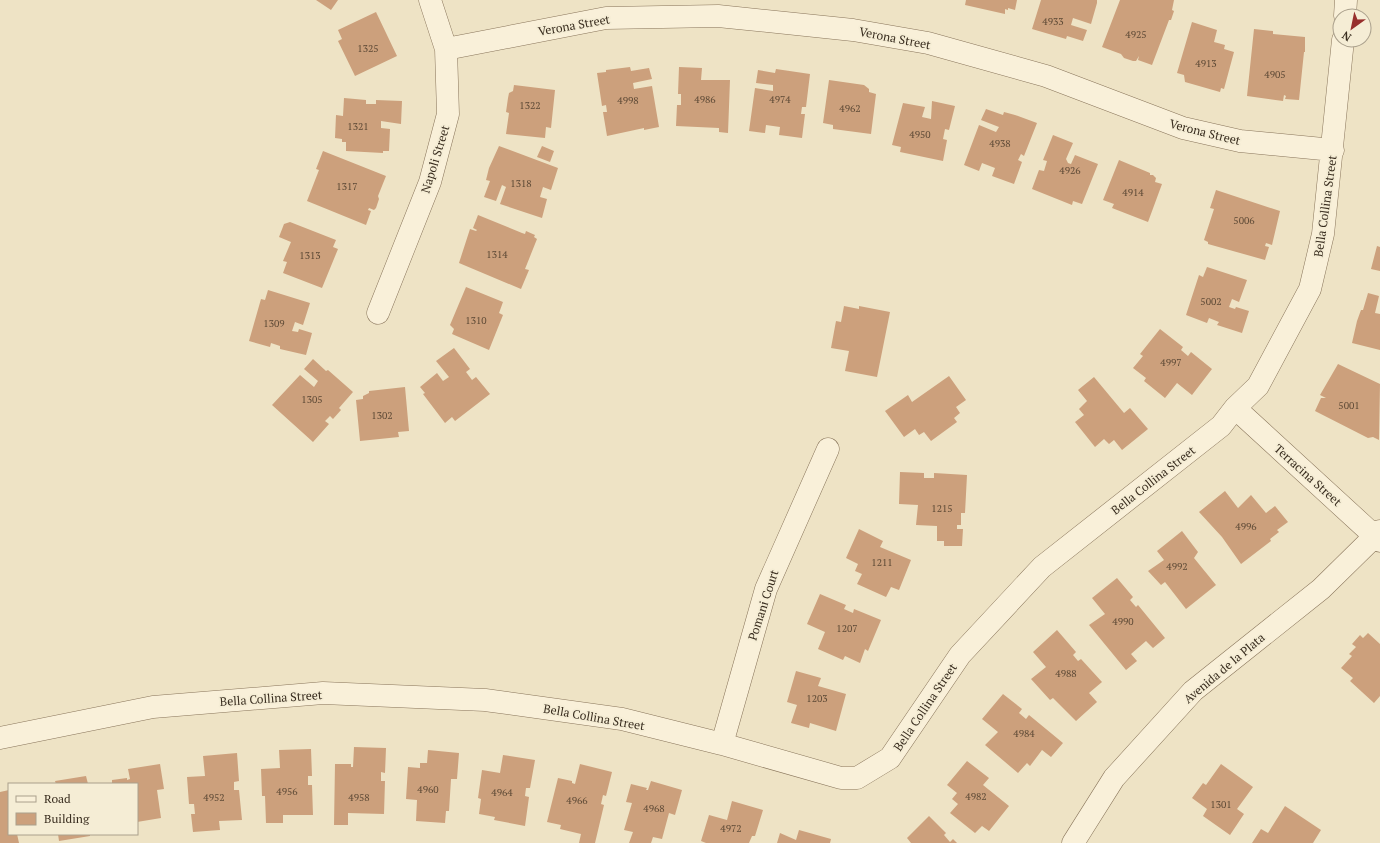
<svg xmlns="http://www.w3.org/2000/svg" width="1380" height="843" font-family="'PT Serif',serif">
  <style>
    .building { fill: #cca07c }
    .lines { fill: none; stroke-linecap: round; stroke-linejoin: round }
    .minor-casing { stroke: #89755b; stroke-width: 23 }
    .minor { stroke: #f9f0d9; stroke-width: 22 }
    .labels { text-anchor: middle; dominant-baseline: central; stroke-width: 3.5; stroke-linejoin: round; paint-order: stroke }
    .number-label { font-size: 10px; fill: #5e4a36 }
    .street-label { font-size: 12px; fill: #392d1f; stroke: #f5edd5 }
  </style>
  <rect width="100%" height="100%" fill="#eee3c5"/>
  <path class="building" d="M316 0H338L331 10Z
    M966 0H1017L1015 10 1008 8V10L1005 9V14L965 5Z
    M1041 0H1097V3L1091 24 1073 18 1071 25 1087 30 1083 41 1067 36 1066 39 1032 29Z
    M1120 0H1174L1172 10 1174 11 1171 20H1169L1152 65 1138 60 1139 56 1136 61H1133L1124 58 1121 54 1102 47Z
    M376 12 397 56 355 76 338 41 342 39 338 30Z
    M1192 22 1217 30 1214 42 1225 45 1224 49 1234 52 1224 89 1221 88 1220 92 1185 82 1184 75 1177 73Z
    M1254 29 1273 31V34L1305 37V52H1304L1299 100 1285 99 1286 96 1284 95 1283 101 1247 96Z
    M630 67 631 71 649 68 652 79 633 83 634 89 652 86 659 127 644 130V128L607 136 603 112H607L606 105 602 106 597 73 606 72V70Z
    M679 67 702 68 701 80H730L728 133 719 132V128L676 126 677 105H681V94H678Z
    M776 69 810 74 806 107H802L801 114H805L802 138 779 135 780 127 766 125 765 133 749 131 755 88 773 91V85L756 83 758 70 775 73Z
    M829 80 864 85 869 89V92L876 94 871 134 833 129V125L823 123Z
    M514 85 555 90 551 128 546 127 545 138 506 134 509 113 506 112 508 98 509 93 513 91Z
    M344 98 366 100V104H376V100L402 101 401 124 381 121V128L390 129 389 151H383V153L346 151V142H342V139L335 138 336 115 343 116Z
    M932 101 955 106 949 130 945 129 943 139 947 140 943 161 900 152 901 147 892 145 903 103 925 107 922 117 931 119Z
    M986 109 1003 115 1004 112 1015 115 1037 123 1024 156 1021 154 1018 160 1022 162 1014 184 992 176 995 168 982 163 979 171 964 165 979 125 996 132 999 127 981 120Z
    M1053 135 1073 143 1066 159 1068 163 1071 164 1075 155 1098 164 1082 204 1073 201 1072 205 1032 189 1039 170 1044 171 1047 161 1043 160Z
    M499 146 558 168 551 190 543 187 540 197 547 199 542 218 500 204 506 187 502 185 496 201 484 197 490 181 486 180 489 168Z
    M542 146 554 151 550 162 537 157Z
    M323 151 386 176 378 196 379 199 376 208 374 210 369 208 368 210 371 211 366 225 307 201 319 170 316 169Z
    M1119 160 1150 173V175H1153L1156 178 1155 182 1162 184 1148 222 1112 208 1114 204 1103 200Z
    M1216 190 1280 211 1272 245 1266 243 1265 246 1269 247 1265 260 1208 244V242L1204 240 1214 209 1210 208Z
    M478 215 522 233 525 234 526 231 535 235 534 237 537 239 525 269 529 270 521 289 459 263 470 229 476 231 477 230 473 228Z
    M290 222 336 240 333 247 338 249 322 288 283 273 287 262 283 261 291 242 279 237 284 224Z
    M1377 246 1380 247V271L1371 269Z
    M1207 267 1247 280 1239 302 1232 299 1229 307 1235 309 1236 307 1249 311 1242 333 1217 325 1219 322 1209 318 1207 323 1186 315 1199 275 1203 277Z
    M466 287 503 302 499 313 503 315 489 350 452 334 454 329 450 325Z
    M268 290 310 303 303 325 295 322 292 331 298 332 299 329 312 333 306 355 280 349V346L271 343 270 347 249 341 261 299 265 300Z
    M1368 293 1379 296 1375 313 1380 314V350L1352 343 1357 321 1361 310H1363Z
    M844 306 859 309V306L890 312 877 377 845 371 849 351 831 348 836 321 841 322Z
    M1160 329 1183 347 1181 350 1188 356 1191 352 1212 369 1192 395 1177 383 1165 398 1144 381 1146 378 1133 368 1143 356 1140 354Z
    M454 348 470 369 466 372 472 380 476 377 490 394 455 421 452 417 445 423 423 394 425 393 420 387 437 373 443 381 449 377 436 361Z
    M313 359 326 371 328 370 353 392 339 408 341 410 333 419 330 416 325 421 329 424 313 442 272 405 300 375 314 387 318 381 304 369Z
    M1338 364 1380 384 1379 440 1373 437 1368 438 1315 411 1321 398H1326L1320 395Z
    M949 376 966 400 956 407 960 413 954 418 957 422 931 441 924 432 919 435 915 429 904 437 885 411 908 395 912 402Z
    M1094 377 1124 413 1130 408 1148 429 1122 450 1114 440 1109 444 1104 439 1095 447 1075 422 1084 415 1079 409 1087 401 1078 390Z
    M405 387 409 431 398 432 399 437 360 441 356 400 363 399V396L369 393V391Z
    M900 472 924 473V478H934V473L967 475 965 513H961V525H957V529H963L962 546H944V541H937V526L916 525 918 505 899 504Z
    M1225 491 1238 508 1251 495 1266 513 1275 506 1288 522 1277 530 1279 532 1270 539 1271 541 1241 564 1222 537 1199 512Z
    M859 529 883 541 880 547 911 560 899 590 891 587 886 597 857 584 862 574 855 571 858 564 846 558Z
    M1182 531 1198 552 1194 558 1216 585 1186 609 1165 582 1161 585 1148 571 1164 560 1157 551Z
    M1117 578 1133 597 1130 600 1136 607 1138 605 1165 638 1153 648 1146 641 1131 654 1137 661 1126 670 1089 625 1105 614 1092 598Z
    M820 594 846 605 844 609 853 613 854 609 881 620 868 651 865 649 860 663 845 656 843 660 818 649 825 632 807 624Z
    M1057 630 1076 652 1073 655 1078 661 1081 659 1102 682 1089 693 1097 702 1076 721 1053 698 1050 700 1031 679 1046 667 1033 652Z
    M1368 633 1380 644V696L1374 703 1350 681 1353 678 1341 668 1352 656 1349 654 1356 647 1352 644 1360 635 1363 638Z
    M796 671 821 678 818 686 846 694 836 731 810 723 809 728 791 723 797 705 787 702Z
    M1003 694 1022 709 1019 713 1026 719 1029 715 1063 743 1051 757 1042 750 1030 766 1027 763 1018 773 985 745 998 732 982 719Z
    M354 747 386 748 385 773 381 772V781H385L384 814 348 813V825H334L335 764H351V767H353Z
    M311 749 312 776H308V785H312L313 815H283V823H266L265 796H262L261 769 280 768 279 750Z
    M428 750 459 753 457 779H451L449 811H446L445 823 416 821 417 800 406 799 408 767 420 768V763H427Z
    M237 753 239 781 234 782V790H239L242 820 219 821 220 830 193 832 191 814H195L194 804H189L187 777 205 776 203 756Z
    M503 755 535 760 530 788H526L525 796 529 797 525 826 494 820 495 817 479 814 481 799 478 798 482 770 500 773Z
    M967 761 989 778 983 785 1009 806 989 831 982 826 975 833 950 813 958 804 952 799 957 793 947 785Z
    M160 764 164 789 157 790 161 818 137 822V784H112V780L127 778V780L130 779 128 769Z
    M580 764 612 772 606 796 603 795 601 804 604 805 595 843H579L581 834 560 829 561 825 547 822 558 778 572 781V783L575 784Z
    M1221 764 1253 787 1237 809 1244 814 1230 835 1203 816 1207 809 1192 798 1203 783 1206 785Z
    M86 776 88 784H56L55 781Z
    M651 781 682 790 675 815 669 813 662 839 653 837 651 843H629L633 832 624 830 632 803 626 802 631 784 647 788 646 790H648Z
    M9 790V834H17L19 843H0V792Z
    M732 801 763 810 755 836H752L749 843H706L701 841 709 815 727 820Z
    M1285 806 1321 830 1313 843H1252L1261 829 1268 833Z
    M929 816 946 833 944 835 950 842 953 839 957 843H911L907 838Z
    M799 830 831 839 830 843H777L780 833 796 840Z
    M58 834H90V836L59 841Z"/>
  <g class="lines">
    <g class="minor-casing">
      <path id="minor" d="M1345 16 1346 0
        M446 49 606 18 718 16 853 30 928 43 1046 76 1183 128 1240 141 1333 150
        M378 313 430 182 448 114 446 49 430 0
        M1235 408 1380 541
        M0 738 153 707 323 693 485 700 622 719 722 744 841 778H857L890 758 960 655 1042 567 1221 426 1235 408 1258 386 1310 289 1323 234 1343 40
        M722 744 766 589 828 449
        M1073 843 1114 778 1193 691 1321 589 1380 531"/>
    </g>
    <use href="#minor" class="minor"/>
  </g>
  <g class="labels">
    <g class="number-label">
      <text x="1053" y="21">4933</text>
      <text x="1136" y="34">4925</text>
      <text x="368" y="48">1325</text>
      <text x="1206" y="63">4913</text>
      <text x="1275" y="74">4905</text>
      <text x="705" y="99">4986</text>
      <text x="780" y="99">4974</text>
      <text x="628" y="100">4998</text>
      <text x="530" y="105">1322</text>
      <text x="850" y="108">4962</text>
      <text x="358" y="126">1321</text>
      <text x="920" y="134">4950</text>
      <text x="1000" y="143">4938</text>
      <text x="1070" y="170">4926</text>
      <text x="521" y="183">1318</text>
      <text x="347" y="186">1317</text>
      <text x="1133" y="192">4914</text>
      <text x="1244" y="220">5006</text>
      <text x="497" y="254">1314</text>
      <text x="310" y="255">1313</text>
      <text x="1211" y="301">5002</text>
      <text x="476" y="320">1310</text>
      <text x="274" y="323">1309</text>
      <text x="1171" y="362">4997</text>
      <text x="312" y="399">1305</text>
      <text x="1349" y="405">5001</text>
      <text x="382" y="415">1302</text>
      <text x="942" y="508">1215</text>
      <text x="1246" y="526">4996</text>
      <text x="882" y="562">1211</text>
      <text x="1177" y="566">4992</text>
      <text x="1123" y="621">4990</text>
      <text x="847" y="628">1207</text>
      <text x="1066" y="673">4988</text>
      <text x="817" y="698">1203</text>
      <text x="1024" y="733">4984</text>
      <text x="428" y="789">4960</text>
      <text x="287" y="791">4956</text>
      <text x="502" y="792">4964</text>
      <text x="976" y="796">4982</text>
      <text x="214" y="797">4952</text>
      <text x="359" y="797">4958</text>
      <text x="577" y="800">4966</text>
      <text x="1221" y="804">1301</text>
      <text x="654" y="808">4968</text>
      <text x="731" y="828">4972</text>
    </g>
    <g class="street-label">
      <text transform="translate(574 25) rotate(-10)">Verona Street</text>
      <text transform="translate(895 38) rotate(11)">Verona Street</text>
      <text transform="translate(1205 132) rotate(14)">Verona Street</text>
      <text transform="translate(435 159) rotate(-73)">Napoli Street</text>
      <text transform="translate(1325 206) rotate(-82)">Bella Collina Street</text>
      <text transform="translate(1308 475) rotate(42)">Terracina Street</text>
      <text transform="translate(1153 480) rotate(-38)">Bella Collina Street</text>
      <text transform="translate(763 605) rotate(-72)">Pomani Court</text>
      <text transform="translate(1224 668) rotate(-40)">Avenida de la Plata</text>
      <text transform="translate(271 698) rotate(-4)">Bella Collina Street</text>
      <text transform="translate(925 707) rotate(-56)">Bella Collina Street</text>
      <text transform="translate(594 717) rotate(10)">Bella Collina Street</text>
    </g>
  </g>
  <rect x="8" y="783" width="130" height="52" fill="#f5edd5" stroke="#aaa08c"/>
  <rect x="16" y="796" width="20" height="6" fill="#f9f0d9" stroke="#aaa08c"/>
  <text x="44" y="803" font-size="12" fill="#392d1f">Road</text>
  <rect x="16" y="813" width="20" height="12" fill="#cca07c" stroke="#aaa08c"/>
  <text x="44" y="823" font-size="12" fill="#392d1f">Building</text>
  <g transform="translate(1352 28) rotate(213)"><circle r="19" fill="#f5edd5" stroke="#aaa08c"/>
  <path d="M0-3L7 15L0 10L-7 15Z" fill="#972f2c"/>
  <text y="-6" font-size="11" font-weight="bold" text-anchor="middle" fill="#392d1f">N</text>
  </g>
</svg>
